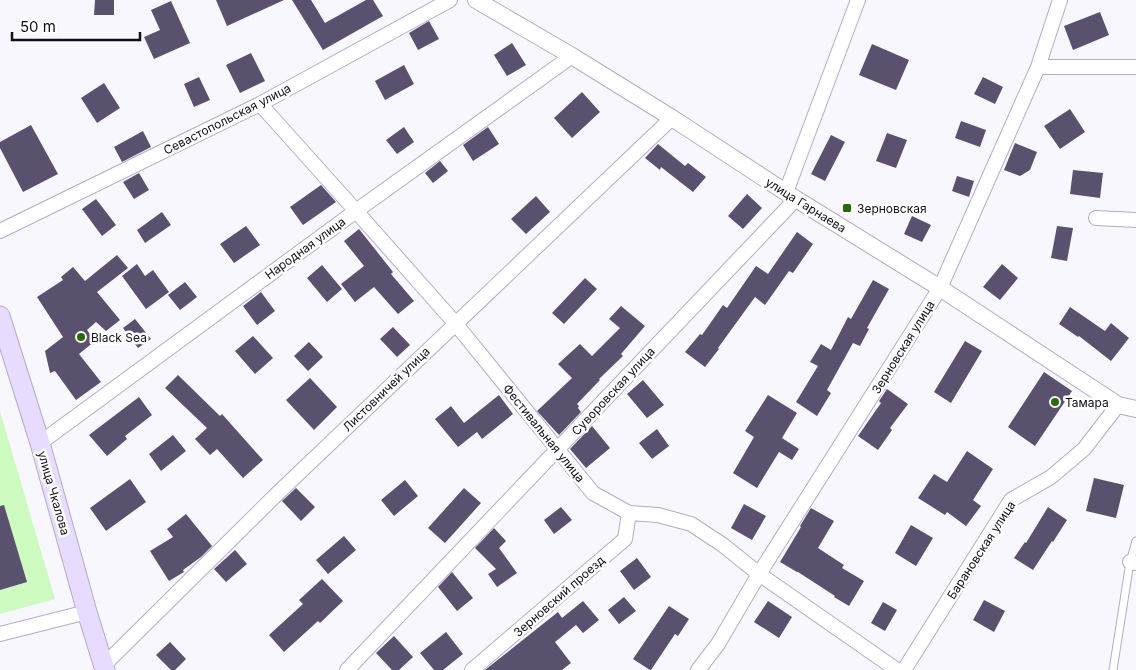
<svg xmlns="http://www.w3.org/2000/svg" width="1136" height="670" font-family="Inter,sans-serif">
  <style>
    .green { fill: #ccfabf }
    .building { fill: #5a516e }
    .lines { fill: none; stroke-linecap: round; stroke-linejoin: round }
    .service-casing { stroke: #b4abcb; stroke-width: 9 }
    .minor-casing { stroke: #b4abcb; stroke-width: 16 }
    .tertiary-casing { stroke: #b4abcb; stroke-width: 18 }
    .secondary-casing { stroke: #b4abcb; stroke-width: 21 }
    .service { stroke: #fff; stroke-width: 7 }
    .minor { stroke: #fff; stroke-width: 14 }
    .tertiary { stroke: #fff; stroke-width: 16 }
    .secondary { stroke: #e8dcfe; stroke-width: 19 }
    .poi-dot { fill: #276c05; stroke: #fff; stroke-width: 2 }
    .labels { text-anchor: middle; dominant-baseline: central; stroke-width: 5; stroke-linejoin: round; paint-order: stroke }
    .street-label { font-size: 12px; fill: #110d19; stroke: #fff }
    .poi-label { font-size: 12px; fill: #110d19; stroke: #fff; text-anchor: start }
  </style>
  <rect width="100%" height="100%" fill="#f9f7fe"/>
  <path class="green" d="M0 411 55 599 0 614Z"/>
  <path class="building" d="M95 0H114V15H94Z
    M216 0H284L227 26Z
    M292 0H311L325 23 366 0H373L383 16 323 50Z
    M171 1 190 43 154 59 144 37 160 30 151 10Z
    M1100 12 1109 35 1073 50 1064 26Z
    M429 21 439 39 418 50 409 33Z
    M512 43 526 65 507 76 494 55Z
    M872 44 909 60 896 90 859 75Z
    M251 53 265 81 240 93 226 65Z
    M404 65 414 84 385 100 375 81Z
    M199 77 210 100 194 107 184 84Z
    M983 77 1003 87 995 104 974 94Z
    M104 83 120 108 97 123 81 98Z
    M582 92 600 112 572 138 554 118Z
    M1070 109 1085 132 1060 149 1044 126Z
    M961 121 986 130 980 147 955 138Z
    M31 125 58 174 23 192 0 148V142Z
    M404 127 414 142 397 154 386 140Z
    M488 127 499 144 473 161 463 145Z
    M143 131 151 147 122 162 114 147Z
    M887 133 907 140 896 168 876 161Z
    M831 135 845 142 825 181 811 174Z
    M1015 143 1037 152 1030 170 1020 176 1004 170Z
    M658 144 685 166 688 163 706 177 693 192 661 167 660 170 645 158Z
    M440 161 448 171 433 183 425 173Z
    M1073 170 1103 173 1100 198 1070 194Z
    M139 173 149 190 134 199 123 182Z
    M957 176 974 181 969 197 952 191Z
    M321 185 336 202 303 225 290 207Z
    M747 194 762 208 743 229 728 216Z
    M536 196 550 212 526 234 511 219Z
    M96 199 116 225 102 236 82 209Z
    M162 212 171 225 145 243 137 230Z
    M912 216 931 225 922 242 904 234Z
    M246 226 260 245 234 263 220 244Z
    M1057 226 1073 228 1067 261 1051 258Z
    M359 229 393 272 391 274 414 301 398 314 374 287 355 302 341 284 364 266 344 241Z
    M797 232 813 244 793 273 789 271 765 305 755 297 718 348 719 349 705 367 685 352 700 334 702 335 723 305 727 308 756 266 768 274Z
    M117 255 128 268 97 292 120 320 106 331 96 322 87 330 95 341 79 354 101 382 76 400 55 371 50 373 45 351 63 337 37 297 63 280 61 277 73 267 85 281Z
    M137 264 145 276 153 270 169 292 146 309 122 276Z
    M1002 264 1018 278 1000 300 983 287Z
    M322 265 342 289 327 302 307 278Z
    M585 278 597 289 564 324 552 313Z
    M873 280 889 289 867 328 869 329 860 346 853 343 827 390 831 393 817 416 796 402 818 366 810 362 821 344 831 350 848 317 851 319Z
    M185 282 197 297 180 310 168 295Z
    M261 292 275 311 257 325 243 306Z
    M621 306 645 326 621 354 623 356 599 379 600 380 577 404 579 406 578 408 581 412 559 435 537 411 572 378 558 364 580 344 592 356 620 328 609 319Z
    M1070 307 1105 331 1111 323 1129 338 1111 361 1079 336 1078 337 1059 324Z
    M135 319 151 339 138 348 123 328Z
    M393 327 410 345 397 357 380 339Z
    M253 336 273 358 255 374 235 351Z
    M965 341 982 351 951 403 934 392Z
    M309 342 323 357 308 371 294 356Z
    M1044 372 1072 391 1035 446 1008 427Z
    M178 375 220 416 222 414 263 460 243 478 217 449 210 455 195 439 207 428 165 388Z
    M310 378 337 407 314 430 286 400Z
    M643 380 664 405 647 418 627 394Z
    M887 389 908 404 890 428 892 430 878 450 858 436 881 403 879 401Z
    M499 395 513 414 482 439 477 432 458 447 435 419 451 406 464 423Z
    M768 395 797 413 782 438 799 449 792 460 779 452 757 488 733 473 754 437 745 431Z
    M139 397 152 415 125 436 127 439 107 456 89 435Z
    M592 426 610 448 586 468 570 449Z
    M657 429 669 446 652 459 639 443Z
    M173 435 186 451 161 471 149 454Z
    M967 451 993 469 973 500 981 506 966 526 947 512 945 515 918 498 934 474 947 482Z
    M1094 478 1124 485 1116 518 1086 511Z
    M130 479 146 502 106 531 90 508Z
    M405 480 418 496 394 516 381 500Z
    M296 488 315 507 301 521 282 501Z
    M464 488 481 503 445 543 428 528Z
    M744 504 766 516 752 540 731 528Z
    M4 505 27 582 0 590V506Z
    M561 507 572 520 554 534 544 520Z
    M1048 507 1067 520 1053 542 1052 541 1033 570 1014 558 1025 542 1026 543Z
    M811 508 834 521 818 548 844 565 842 568 864 581 849 606 834 597 835 596 798 572H797L780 562 801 527 800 526Z
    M186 514 212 546 201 557 183 570 184 572 169 581 150 551 173 537 167 529Z
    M911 525 933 538 916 566 895 553Z
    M494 528 506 541 499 548 517 573 497 587 488 574 496 569 475 548Z
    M344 536 356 550 328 574 316 560Z
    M235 550 247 564 226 582 214 569Z
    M637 558 651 577 634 590 620 571Z
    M452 572 473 598 457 611 438 587Z
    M322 579 343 601 320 623 318 621 284 652 269 635 303 604 299 600Z
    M624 597 636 611 619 624 608 610Z
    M984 600 1005 611 994 632 973 620Z
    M583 601 599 620 583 633 576 625 555 642 571 663 562 670H485L558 612 562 618Z
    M768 601 792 617 779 638 754 622Z
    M883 602 897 610 885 631 871 623Z
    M669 606 689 619 678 636 675 634 651 670H650L633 659Z
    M446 632 463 654 443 670H434L420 653Z
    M394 636 413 657 399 670H392L376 653Z
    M170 642 186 659 175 670H171L156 655Z"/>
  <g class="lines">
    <g class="service-casing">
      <path id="service" d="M1113 670 1130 562 1136 541"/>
    </g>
    <g class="minor-casing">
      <path id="minor" d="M1038 67H1136
        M260 104 356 211 455 323 593 493 629 513 658 515 691 524 723 545 759 574 897 670
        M786 192 858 0
        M1096 218 1136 220
        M0 231 260 104 450 0
        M40 443 356 211 572 56
        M1130 562 1136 563
        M0 634 87 612
        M104 665 279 492 672 118
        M347 670 796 199
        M472 670 625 539 629 513
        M698 670 718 644 759 574 940 288 1038 67 1060 0
        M904 670 1011 500 1051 477 1084 449 1118 405"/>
    </g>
    <g class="tertiary-casing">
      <path id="tertiary" d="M476 0 572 56 672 118 796 199 940 288 1118 405 1136 409"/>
    </g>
    <g class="secondary-casing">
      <path id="secondary" d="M0 316 40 443 87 612 105 670"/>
    </g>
    <use href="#service" class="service"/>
    <use href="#minor" class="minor"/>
    <use href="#tertiary" class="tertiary"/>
    <use href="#secondary" class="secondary"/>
  </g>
  <g class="poi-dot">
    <rect x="842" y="203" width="10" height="10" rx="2.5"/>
    <circle cx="81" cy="337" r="5"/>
    <circle cx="1055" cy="402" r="5"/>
  </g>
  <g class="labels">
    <g class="street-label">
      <text transform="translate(227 119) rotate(-27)">Севастопольская улица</text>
      <text transform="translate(806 205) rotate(32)">улица Гарнаева</text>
      <text transform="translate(305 248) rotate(-36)">Народная улица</text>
      <text transform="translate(903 347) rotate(-58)">Зерновская улица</text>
      <text transform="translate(386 389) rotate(-44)">Листовничей улица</text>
      <text transform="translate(613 391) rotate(-47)">Суворовская улица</text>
      <text transform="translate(544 433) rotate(51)">Фестивальная улица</text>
      <text transform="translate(54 493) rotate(74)">улица Чкалова</text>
      <text transform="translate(981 550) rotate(-57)">Барановская улица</text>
      <text transform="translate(559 596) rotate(-41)">Зерновский проезд</text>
    </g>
    <g class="poi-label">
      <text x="857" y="208">Зерновская</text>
      <text x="91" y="337">Black Sea</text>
      <text x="1065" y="402">Тамара</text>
    </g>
  </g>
  <path d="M12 32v8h128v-8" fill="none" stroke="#110d19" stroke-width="2.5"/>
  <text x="20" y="32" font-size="15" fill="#110d19" stroke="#ffffff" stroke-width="4" paint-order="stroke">50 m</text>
</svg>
